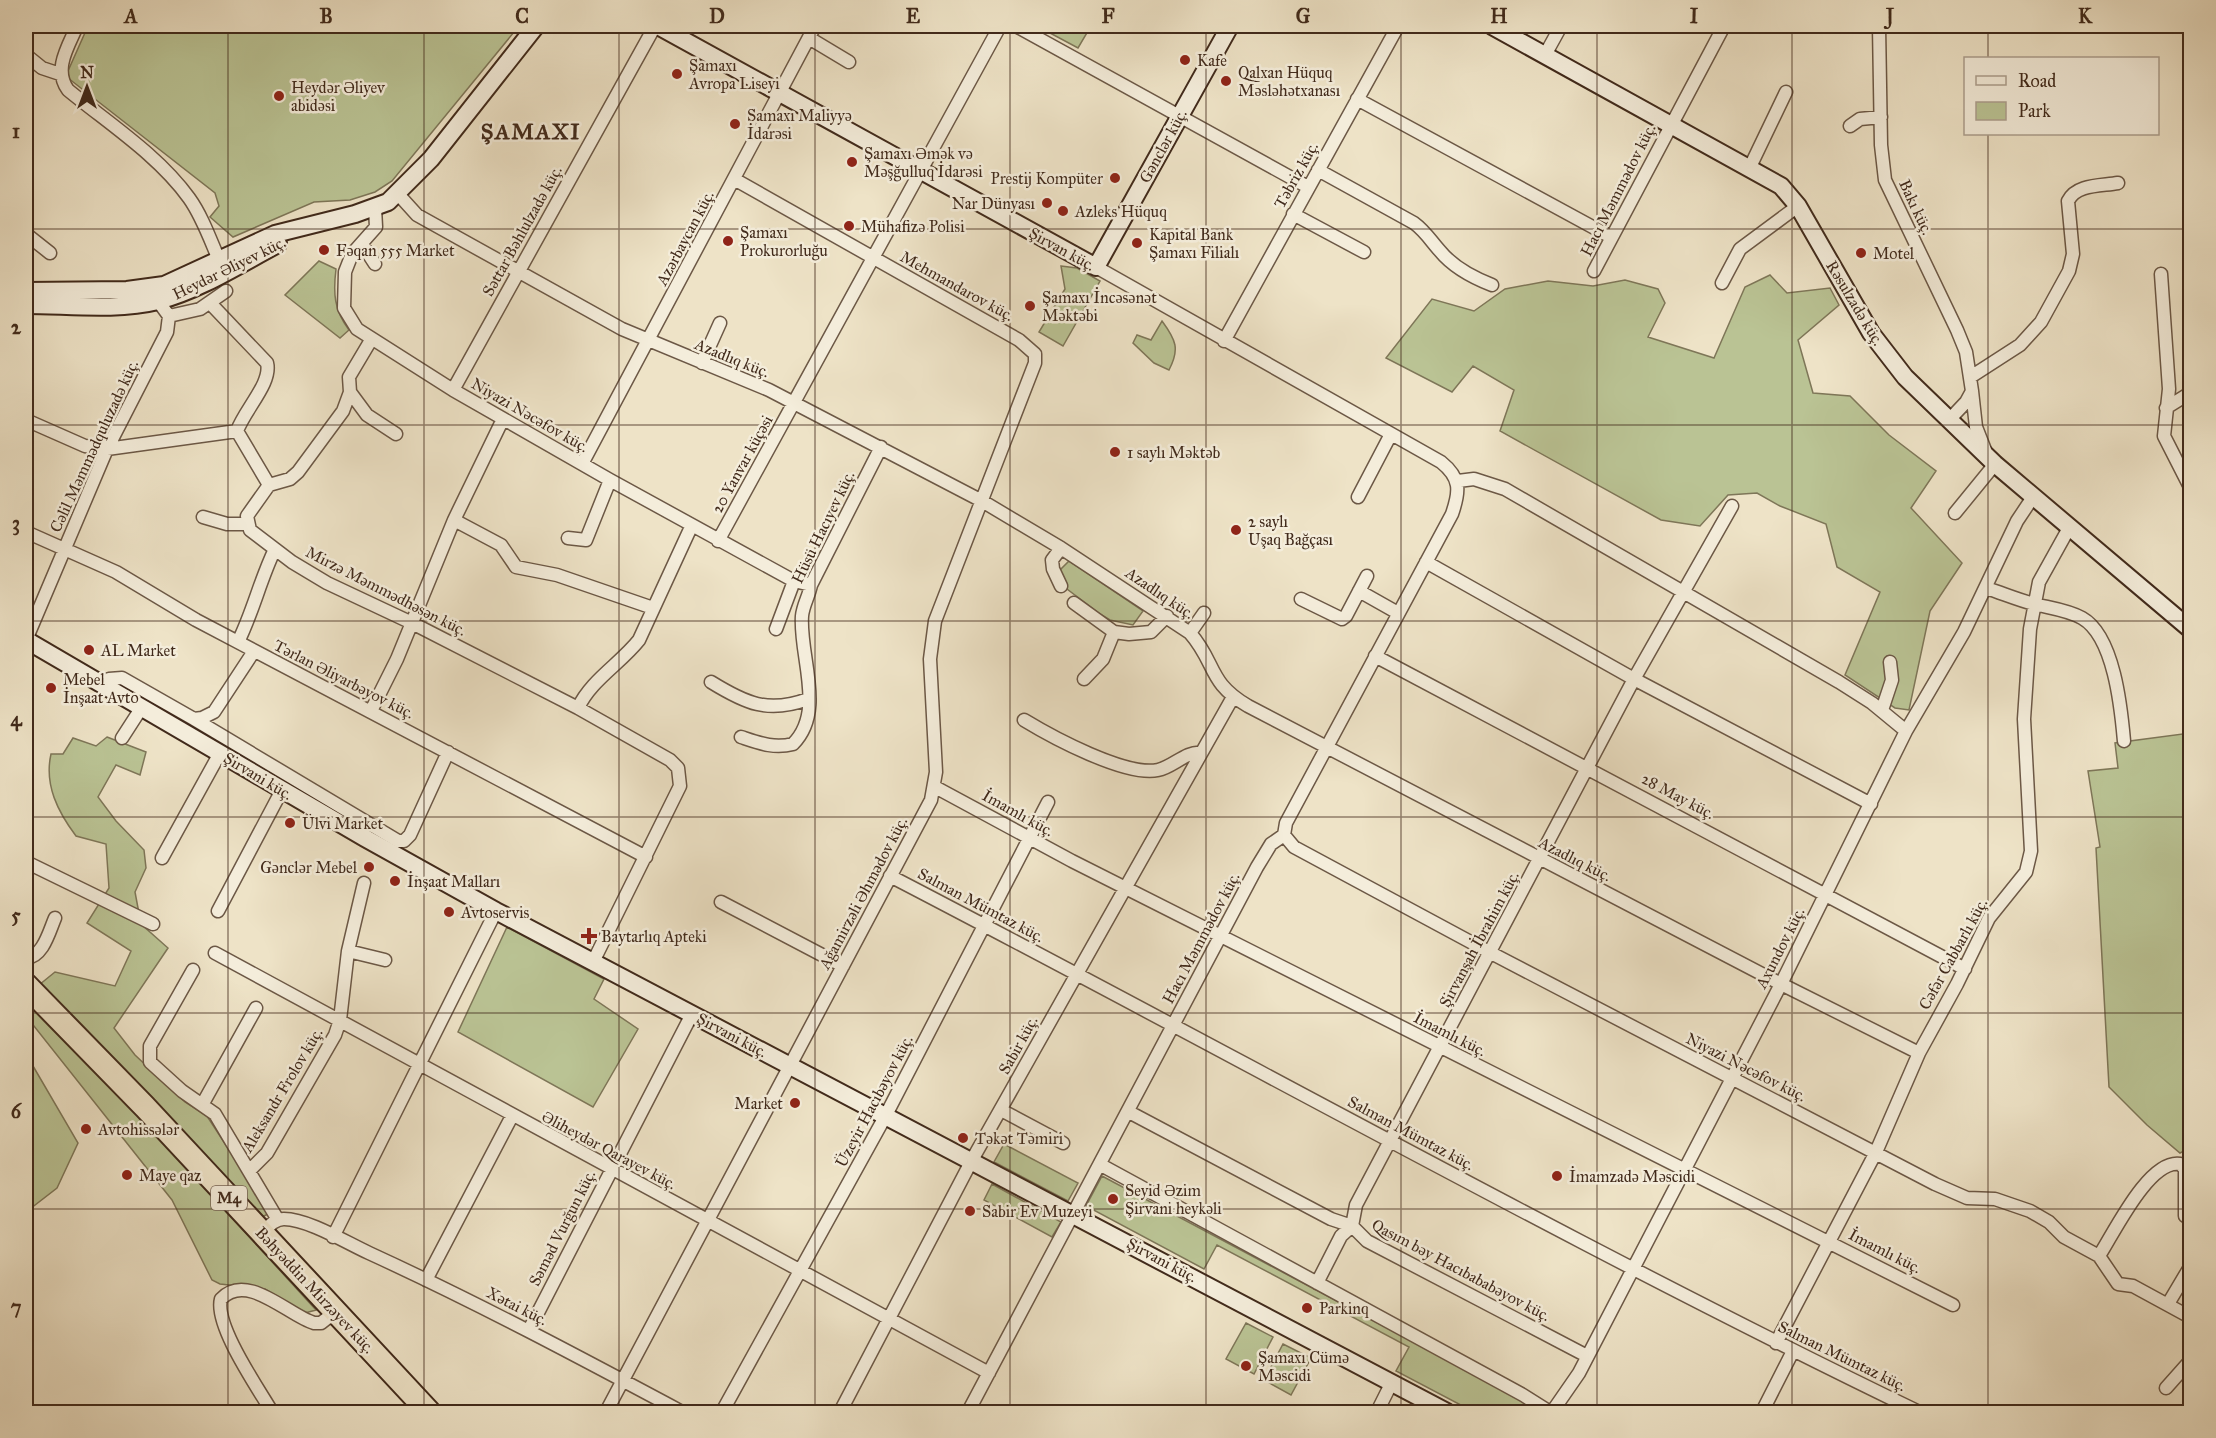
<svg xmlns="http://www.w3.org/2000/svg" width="2216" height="1438" font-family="'IM FELL Great Primer',serif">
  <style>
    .green { fill: #bac394; stroke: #7e7658; stroke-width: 1.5 }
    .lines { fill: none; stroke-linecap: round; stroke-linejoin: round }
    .street-casing { stroke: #6c5846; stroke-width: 15 }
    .secondary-casing { stroke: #412a1b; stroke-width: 20 }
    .highway-casing { stroke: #412a1b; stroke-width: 26 }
    .street { stroke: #f4eddb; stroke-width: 12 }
    .secondary { stroke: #f4eddb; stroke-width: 16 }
    .highway { stroke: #eee3c7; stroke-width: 22 }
    .grid { fill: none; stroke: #412a1b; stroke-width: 1.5; stroke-opacity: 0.55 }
    .poi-dot { fill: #8f2418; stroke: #f4eddb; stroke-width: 2 }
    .labels { text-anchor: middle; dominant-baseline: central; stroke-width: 5; stroke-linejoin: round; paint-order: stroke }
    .shield { fill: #f4eddb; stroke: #776455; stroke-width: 1.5 }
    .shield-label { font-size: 15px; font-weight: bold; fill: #412a1b }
    .poi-label { font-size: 16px; fill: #412a1b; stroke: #f4eddb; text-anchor: start }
    .street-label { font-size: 16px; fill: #412a1b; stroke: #f4eddb }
    .district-label { font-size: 22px; font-weight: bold; letter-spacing: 1.5px; fill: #412a1b; stroke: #f4eddb }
    .neatline { fill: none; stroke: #412a1b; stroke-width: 2 }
    .grid-label { font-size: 20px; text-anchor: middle; font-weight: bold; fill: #412a1b }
  </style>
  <rect width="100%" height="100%" fill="#eee3c7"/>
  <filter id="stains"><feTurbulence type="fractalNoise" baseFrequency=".00333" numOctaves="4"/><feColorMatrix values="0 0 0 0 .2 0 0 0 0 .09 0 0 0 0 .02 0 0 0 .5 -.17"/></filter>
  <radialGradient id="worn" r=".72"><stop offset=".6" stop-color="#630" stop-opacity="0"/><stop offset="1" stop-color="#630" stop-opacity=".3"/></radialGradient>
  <path class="green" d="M88 26H130L138 31 142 26H519L392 181 375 192 350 200 314 202 233 237 210 217 219 206 215 193 68 78V71Z
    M1037 26H1091L1078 48Z
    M319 261 336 269C333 293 334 310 349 330L340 338 285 295Z
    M1061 266 1077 268 1100 281 1063 346 1039 332 1065 289Z
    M1770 275 1787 293 1830 288 1839 305 1798 340 1813 393 1850 396 1889 435 1936 471 1911 508 1962 563 1930 611 1909 710 1895 708 1845 675 1880 592 1837 567 1826 524 1780 506 1757 493 1728 495 1700 526 1661 520 1500 431 1514 390 1473 366 1452 392 1386 358 1432 299 1474 311 1505 289 1548 281 1593 286 1625 280 1658 289 1665 303 1648 337 1714 358 1745 287Z
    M1162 321C1176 340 1180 349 1169 370L1154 363 1133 343 1137 335 1151 340Z
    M1069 561 1143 611 1133 625 1110 620 1100 614 1067 589 1060 570Z
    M2190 733V1148L2180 1153 2147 1125 2109 1087 2096 848 2100 847 2088 771 2118 768 2115 743Z
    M107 737 146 752 140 775 116 765 98 797 116 821 144 850 146 868 135 892 141 924 168 948 114 1028 135 1055 185 1102 207 1116 270 1213 262 1217 39 985 55 972 115 986 131 951 87 923 109 888 106 844 76 836C58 812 44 785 51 754H63L73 738 96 746Z
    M507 927 604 979 594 999 638 1029 593 1107 458 1032Z
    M26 999 133 1109 316 1310 305 1313 265 1289 220 1284 212 1280 172 1200 26 1016Z
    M26 1054 78 1143 57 1188 26 1212Z
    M1004 1144 1078 1183 1068 1201 994 1162Z
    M1102 1176 1532 1405 1528 1412H1474L1396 1371 1409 1347 1217 1245 1204 1269 1086 1206Z
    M992 1184 1061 1222 1052 1237 984 1200Z
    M1246 1323 1273 1337 1254 1374 1226 1359Z
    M1283 1344 1311 1358 1291 1395 1264 1380Z"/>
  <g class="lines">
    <g class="street-casing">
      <path id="street" d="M77 26C68 47 53 69 68 90 108 123 158 155 189 198 202 216 210 239 219 260
        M1016 26 1308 187
        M1879 26 1881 145 1885 180 1957 330 1966 352 1972 391
        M809 38 849 62
        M26 55 42 68 60 74
        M1545 55 1561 26
        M1357 99 1611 237
        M1850 126 1860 119 1881 117
        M1750 167 1786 92
        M1318 170 1414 223C1425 231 1431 241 1440 251 1453 267 1474 278 1492 285
        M398 194 417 215 622 329 769 390 982 501 1061 548 1190 633C1217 664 1207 682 1248 706L1781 984 1919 1053
        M375 208 376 227 352 254 345 272 344 308 357 329 453 390 610 480 794 581 811 585
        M1293 214 1364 252
        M26 234 50 253
        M362 244 375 264
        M1594 271 1724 26
        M2161 274 2169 389 2164 436 2190 487
        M1722 283 1740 249 1798 206
        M210 303 267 363C272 383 245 409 237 431
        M169 316 200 309 226 291
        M1224 341 1398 26
        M702 363 720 323
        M1972 376 2020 345 2041 322 2069 271 2073 254 2068 201C2076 184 2101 186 2118 183
        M453 390 655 26
        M350 392 367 415 396 434
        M2166 408 2190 393
        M26 420 85 446 107 449 237 431 269 485 247 516 250 530 292 562 327 583 412 623 578 708 670 760 678 768 680 786 593 962
        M1949 420 1966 402 1972 391 1976 427 1985 450
        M582 464 815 26
        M1458 481 1474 479 1505 489 1839 682 1872 703 1906 731
        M269 485 290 479 298 472 343 411 350 392 349 377 371 340
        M1358 497 1391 434
        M1955 513 1995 464
        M203 517 227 524H247
        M454 520 501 545 516 567 557 575 653 608
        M26 532 116 572 196 620 646 857
        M568 538 586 540 610 480
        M718 541 1000 26
        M1061 548 1052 560 1053 569 1061 586
        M1426 562 1634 679 1871 804
        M1986 588C2002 593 2018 600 2034 604 2050 608 2068 610 2082 618 2114 636 2121 707 2124 741
        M1359 591 1398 613
        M1301 599 1342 619 1346 616 1367 576
        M1074 603 1114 632
        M776 629 794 581
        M1190 633 1204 613
        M26 640 107 449 167 332 169 316 158 301
        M238 642C253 612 260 580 275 549
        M1375 656 1965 969
        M1084 679 1103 659 1114 632 1129 634 1151 632 1167 616
        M711 682C745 703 768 714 808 699
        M104 684 109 679 122 678 194 719 202 718 214 712 254 651
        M578 708C591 680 620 664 639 640L691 527
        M1882 710 1892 680 1890 662
        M371 711 397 659 454 520 503 419
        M194 719 398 841H404L410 835 448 752
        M1024 720C1052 737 1126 777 1158 770 1173 767 1186 751 1201 753
        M741 737C759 743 774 749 793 744 826 711 799 656 802 616 803 605 809 596 811 585L881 447
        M122 738 142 707
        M935 787 1072 861 1953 1305
        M1284 835 1294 847 1491 953 1935 1184 1967 1198 1995 1199 2030 1211 2049 1222 2064 1237 2099 1256 2118 1284 2133 1286 2190 1317
        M162 858 220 753
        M26 862 153 924
        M890 876C1233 1054 1571 1244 1919 1412
        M721 902 843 966
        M218 911 282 790
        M348 951 385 960
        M215 953 989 1373
        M26 958C43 957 49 932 55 918
        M193 970 150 1046V1062L182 1091 215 1114 278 1220
        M202 1105 256 1008
        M1001 1110 1063 1143
        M1129 1112 1331 1219 1352 1226 1367 1241 1587 1356
        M1101 1165 1523 1395 1550 1412
        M249 1171 267 1153 335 1035 340 1020 348 951 364 883
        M1352 1226 1356 1205 1634 679 1732 506
        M262 1233C269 1226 275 1219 284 1219 308 1219 347 1243 369 1253 476 1302 579 1357 682 1412
        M333 1237 496 911
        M2099 1256C2114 1233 2149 1159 2180 1164L2185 1169V1216
        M426 1280 512 1116
        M1317 1283 1341 1236 1352 1226
        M2168 1304 2190 1267
        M529 1330 692 1014
        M1776 1343 1876 1152 1919 1053 1957 984 1989 918 2026 872 2031 851 2024 719 2030 629 2039 582 2069 528
        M2166 1388 2190 1361
        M272 1412C258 1388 214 1325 221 1299 247 1271 289 1316 314 1323H321L335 1312
        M606 1412 931 800 936 772 930 659 935 621 1035 363V354L1019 340 734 179
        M722 1412 886 1115 1048 802
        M840 1412 972 1160 1233 697
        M968 1412 1257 867 1271 844 1284 835 1286 823 1452 514C1460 491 1461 478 1441 462L1096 267
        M1377 1412 1392 1382
        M1552 1412 1579 1373 1781 984 1906 731 1964 632 2017 521 2033 497
        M1762 1412 1793 1351"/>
    </g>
    <g class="secondary-casing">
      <path id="secondary" d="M658 26 1096 267 1230 26
        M1492 26 1781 186 1798 206 1871 333 1905 377 1995 464 2190 629
        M26 291 127 290 164 285 275 234 355 214 388 202 431 159 536 26
        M26 305C68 305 117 311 158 301 200 290 240 264 278 244
        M26 640 365 838 496 911 1447 1412"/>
    </g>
    <g class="highway-casing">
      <path id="highway" d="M26 985 145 1107 429 1412"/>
    </g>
    <use href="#street" class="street"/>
    <use href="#secondary" class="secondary"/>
    <use href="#highway" class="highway"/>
  </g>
  <path class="grid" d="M228 26V1412M424 26V1412M619 26V1412M815 26V1412M1010 26V1412M1206 26V1412M1401 26V1412M1597 26V1412M1792 26V1412M1988 26V58M1988 134V1412M26 229H2190M26 425H2190M26 621H2190M26 817H2190M26 1013H2190M26 1209H2190"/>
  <g class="poi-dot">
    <circle cx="1185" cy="60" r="6"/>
    <circle cx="677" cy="74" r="6"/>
    <circle cx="1226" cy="81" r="6"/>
    <circle cx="279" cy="96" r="6"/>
    <circle cx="735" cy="124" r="6"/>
    <circle cx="852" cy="162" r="6"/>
    <circle cx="1115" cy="178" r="6"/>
    <circle cx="1047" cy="203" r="6"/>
    <circle cx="1063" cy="211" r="6"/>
    <circle cx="849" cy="226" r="6"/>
    <circle cx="728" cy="241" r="6"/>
    <circle cx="1137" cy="243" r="6"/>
    <circle cx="324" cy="250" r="6"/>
    <circle cx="1861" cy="253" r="6"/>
    <circle cx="1030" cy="306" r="6"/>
    <circle cx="1115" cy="452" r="6"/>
    <circle cx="1236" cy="530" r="6"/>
    <circle cx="89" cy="650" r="6"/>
    <circle cx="51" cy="688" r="6"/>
    <circle cx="290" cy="823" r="6"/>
    <circle cx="369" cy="867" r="6"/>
    <circle cx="395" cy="881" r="6"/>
    <circle cx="449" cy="912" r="6"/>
    <path d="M586 927h6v6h6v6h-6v6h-6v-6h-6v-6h6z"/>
    <circle cx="795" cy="1103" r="6"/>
    <circle cx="86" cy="1129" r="6"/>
    <circle cx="963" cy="1138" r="6"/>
    <circle cx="127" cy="1175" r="6"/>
    <circle cx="1557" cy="1176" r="6"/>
    <circle cx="1113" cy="1199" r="6"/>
    <circle cx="970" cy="1211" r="6"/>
    <circle cx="1307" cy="1308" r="6"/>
    <circle cx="1246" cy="1366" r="6"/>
  </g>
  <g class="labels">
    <rect class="shield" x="211" y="1186" width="36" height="24" rx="4.5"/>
    <g class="shield-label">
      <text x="229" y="1198">M4</text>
    </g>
    <g class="poi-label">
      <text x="1197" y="60">Kafe</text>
      <text x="689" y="65">Şamaxı<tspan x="689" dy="18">Avropa Liseyi</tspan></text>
      <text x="1238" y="72">Qalxan Hüquq<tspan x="1238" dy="18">Məsləhətxanası</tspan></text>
      <text x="291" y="87">Heydər Əliyev<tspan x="291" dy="18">abidəsi</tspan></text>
      <text x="747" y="115">Şamaxı Maliyyə<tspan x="747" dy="18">İdarəsi</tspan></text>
      <text x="864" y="153">Şamaxı Əmək və<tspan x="864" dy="18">Məşğulluq İdarəsi</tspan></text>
      <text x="1103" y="178" text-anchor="end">Prestij Kompüter</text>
      <text x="1035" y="203" text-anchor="end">Nar Dünyası</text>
      <text x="1075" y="211">Azleks Hüquq</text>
      <text x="861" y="226">Mühafizə Polisi</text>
      <text x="740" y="232">Şamaxı<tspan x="740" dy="18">Prokurorluğu</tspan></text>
      <text x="1149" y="234">Kapital Bank<tspan x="1149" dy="18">Şamaxı Filialı</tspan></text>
      <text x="336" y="250">Fəqan 555 Market</text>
      <text x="1873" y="253">Motel</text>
      <text x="1042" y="297">Şamaxı İncəsənət<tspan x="1042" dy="18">Məktəbi</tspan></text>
      <text x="1127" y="452">1 saylı Məktəb</text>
      <text x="1248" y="521">2 saylı<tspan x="1248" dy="18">Uşaq Bağçası</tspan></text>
      <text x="101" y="650">AL Market</text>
      <text x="63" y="679">Mebel<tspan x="63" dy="18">İnşaat Avto</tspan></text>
      <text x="302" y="823">Ülvi Market</text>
      <text x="357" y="867" text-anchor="end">Gənclər Mebel</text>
      <text x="407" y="881">İnşaat Malları</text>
      <text x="461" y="912">Avtoservis</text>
      <text x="601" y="936">Baytarlıq Apteki</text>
      <text x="783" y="1103" text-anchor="end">Market</text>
      <text x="98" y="1129">Avtohissələr</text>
      <text x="975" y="1138">Təkət Təmiri</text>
      <text x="139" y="1175">Maye qaz</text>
      <text x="1569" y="1176">İmamzadə Məscidi</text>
      <text x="1125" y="1190">Seyid Əzim<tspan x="1125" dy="18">Şirvani heykəli</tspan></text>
      <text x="982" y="1211">Sabir Ev Muzeyi</text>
      <text x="1319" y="1308">Parkinq</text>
      <text x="1258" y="1357">Şamaxı Cümə<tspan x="1258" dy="18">Məscidi</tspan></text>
    </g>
    <g class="street-label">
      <text transform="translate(1163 146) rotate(-61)">Gənclər küç.</text>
      <text transform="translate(1296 175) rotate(-61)">Təbriz küç.</text>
      <text transform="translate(1618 190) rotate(-63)">Hacı Məmmədov küç.</text>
      <text transform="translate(1916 207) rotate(65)">Bakı küç.</text>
      <text transform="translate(522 231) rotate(-61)">Səttar Bəhlulzadə küç.</text>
      <text transform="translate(685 238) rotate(-62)">Azərbaycan küç.</text>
      <text transform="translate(1062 249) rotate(29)">Şirvan küç.</text>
      <text transform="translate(229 268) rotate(-26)">Heydər Əliyev küç.</text>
      <text transform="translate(957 286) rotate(29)">Mehmandarov küç.</text>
      <text transform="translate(1855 303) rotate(59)">Rəsulzadə küç.</text>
      <text transform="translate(732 358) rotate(22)">Azadlıq küç.</text>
      <text transform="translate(530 415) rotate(30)">Niyazi Nəcəfov küç.</text>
      <text transform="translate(94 446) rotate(-65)">Cəlil Məmmədquluzadə küç.</text>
      <text transform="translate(742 464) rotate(-61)">20 Yanvar küçəsi</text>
      <text transform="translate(823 527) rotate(-64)">Hüsü Hacıyev küç.</text>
      <text transform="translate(386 591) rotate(27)">Mirzə Məmmədhəsən küç.</text>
      <text transform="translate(1160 593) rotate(34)">Azadlıq küç.</text>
      <text transform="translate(344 679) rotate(27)">Tərlan Əliyarbəyov küç.</text>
      <text transform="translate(258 776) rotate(31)">Şirvani küç.</text>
      <text transform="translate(1678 796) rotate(28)">28 May küç.</text>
      <text transform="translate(1018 813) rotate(29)">İmamlı küç.</text>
      <text transform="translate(1575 859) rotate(27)">Azadlıq küç.</text>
      <text transform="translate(863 893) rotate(-62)">Ağamirzəli Əhmədov küç.</text>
      <text transform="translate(981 905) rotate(28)">Salman Mümtaz küç.</text>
      <text transform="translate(1201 938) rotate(-62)">Hacı Məmmədov küç.</text>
      <text transform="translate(1479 939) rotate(-62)">Şirvanşah İbrahim küç.</text>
      <text transform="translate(1780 948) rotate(-63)">Axundov küç.</text>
      <text transform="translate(1953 954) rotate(-61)">Cəfər Cabbarlı küç.</text>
      <text transform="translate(1450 1034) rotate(27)">İmamlı küç.</text>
      <text transform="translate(732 1035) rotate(28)">Şirvani küç.</text>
      <text transform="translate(1018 1045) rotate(-61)">Sabir küç.</text>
      <text transform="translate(1746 1067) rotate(27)">Niyazi Nəcəfov küç.</text>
      <text transform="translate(282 1090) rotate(-59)">Aleksandr Frolov küç.</text>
      <text transform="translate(874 1101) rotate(-62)">Üzeyir Hacıbəyov küç.</text>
      <text transform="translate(1411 1133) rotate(28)">Salman Mümtaz küç.</text>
      <text transform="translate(609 1150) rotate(28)">Əliheydər Qarayev küç.</text>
      <text transform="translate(562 1228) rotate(-63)">Səməd Vurğun küç.</text>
      <text transform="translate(1885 1251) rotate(27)">İmamlı küç.</text>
      <text transform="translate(1162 1260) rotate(28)">Şirvani küç.</text>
      <text transform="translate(1461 1270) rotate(28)">Qasım bəy Hacıbababəyov küç.</text>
      <text transform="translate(315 1290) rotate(47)">Bəhyəddin Mirzəyev küç.</text>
      <text transform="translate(517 1306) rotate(27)">Xətai küç.</text>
      <text transform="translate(1842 1356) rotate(26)">Salman Mümtaz küç.</text>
    </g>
    <g class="district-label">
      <text x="531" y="131">ŞAMAXI</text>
    </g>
  </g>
  <rect width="2216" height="1438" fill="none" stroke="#eee3c7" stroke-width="66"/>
  <rect x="1964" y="57" width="195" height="78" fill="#f4eddb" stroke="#ac9f8e" stroke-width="1.5"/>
  <rect x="1976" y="76" width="30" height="9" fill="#f4eddb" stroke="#ac9f8e" stroke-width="1.5"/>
  <text x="2018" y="87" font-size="18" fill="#412a1b">Road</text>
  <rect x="1976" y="102" width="30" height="18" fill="#bac394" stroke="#ac9f8e" stroke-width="1.5"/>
  <text x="2018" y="117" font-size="18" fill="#412a1b">Park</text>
  <g transform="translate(87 87)" stroke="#f4eddb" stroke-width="4.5" paint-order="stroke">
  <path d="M0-4.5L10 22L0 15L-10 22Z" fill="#412a1b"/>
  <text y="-9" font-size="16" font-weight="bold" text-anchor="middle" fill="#412a1b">N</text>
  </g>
  <rect x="33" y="33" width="2150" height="1372" class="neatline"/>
  <g class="grid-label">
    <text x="131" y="23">A</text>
    <text x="326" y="23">B</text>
    <text x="522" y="23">C</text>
    <text x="717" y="23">D</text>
    <text x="913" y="23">E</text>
    <text x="1108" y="23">F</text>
    <text x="1303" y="23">G</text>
    <text x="1499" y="23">H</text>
    <text x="1694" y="23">I</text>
    <text x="1890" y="23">J</text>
    <text x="2085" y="23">K</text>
    <text x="16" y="138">1</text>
    <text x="16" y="334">2</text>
    <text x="16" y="530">3</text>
    <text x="16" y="726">4</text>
    <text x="16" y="922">5</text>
    <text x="16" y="1118">6</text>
    <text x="16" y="1314">7</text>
  </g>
  <rect width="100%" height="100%" filter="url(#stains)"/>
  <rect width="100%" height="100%" fill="url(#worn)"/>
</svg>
